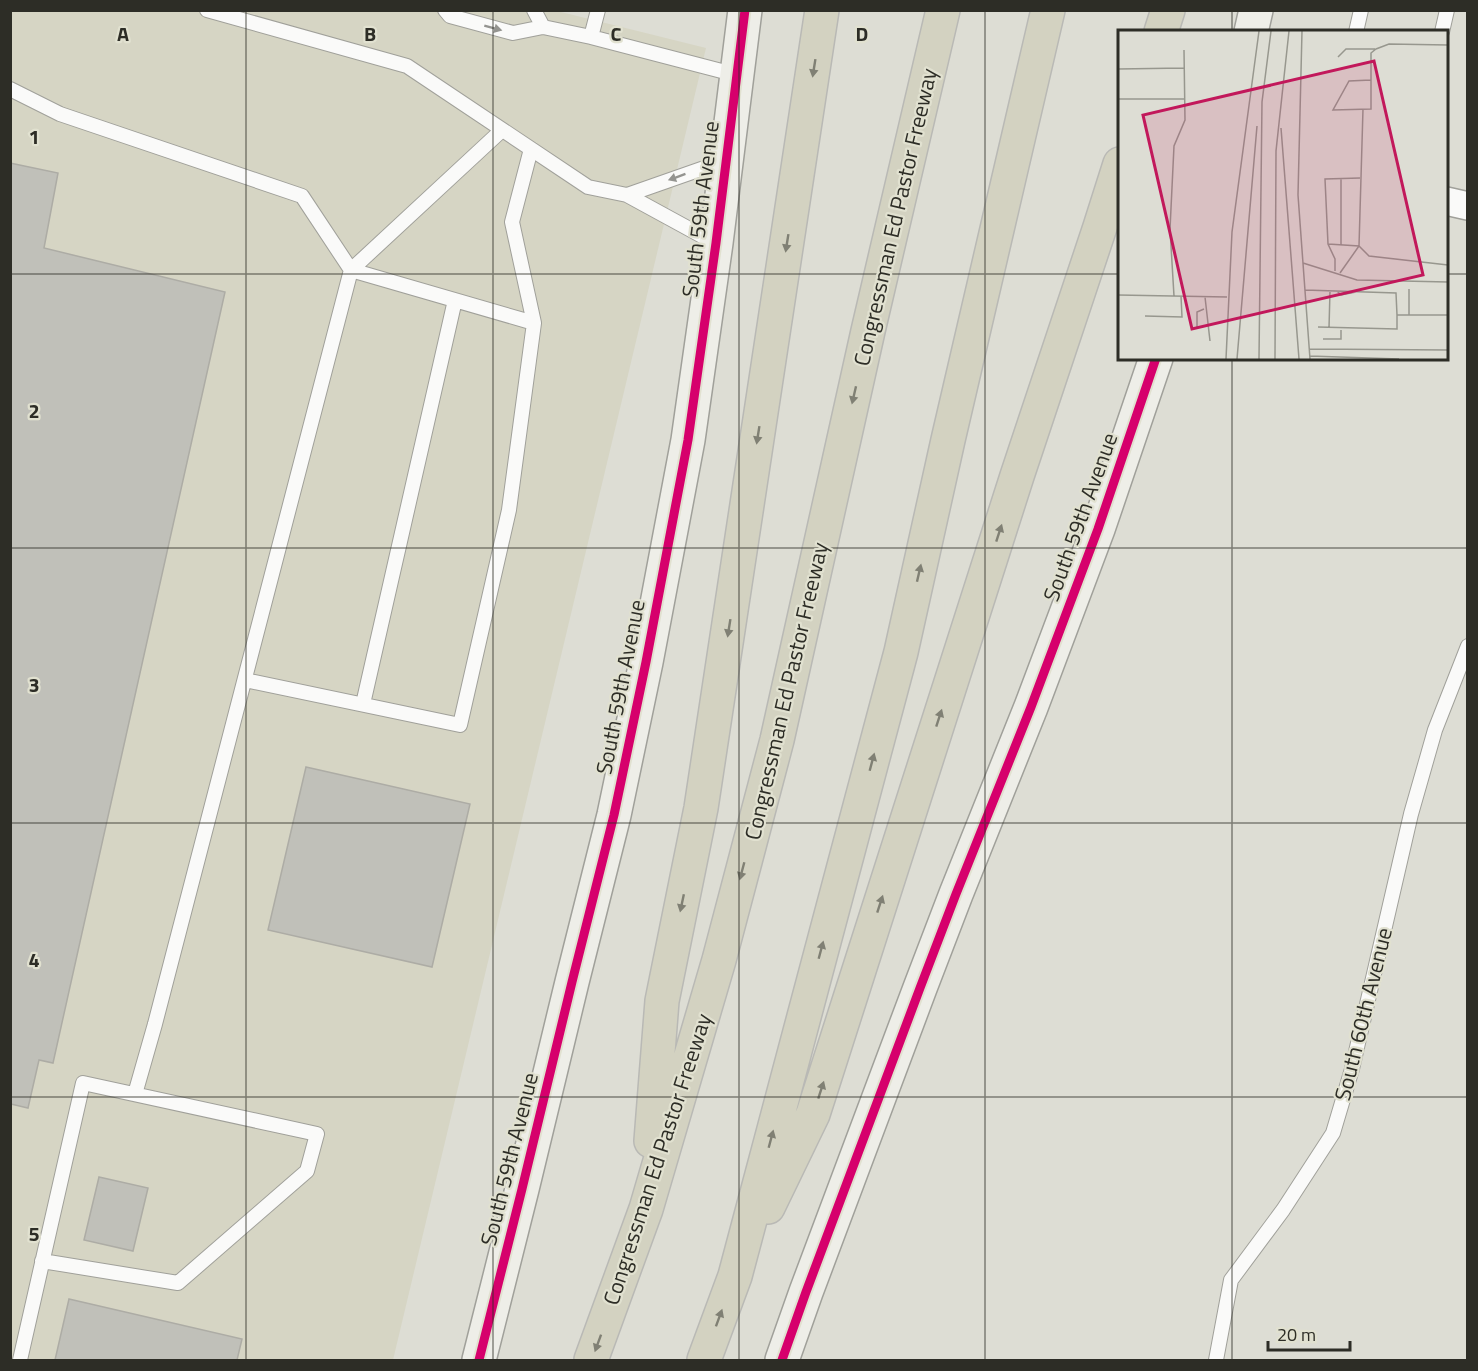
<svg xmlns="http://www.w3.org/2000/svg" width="1478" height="1371" font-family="'Titillium Web',sans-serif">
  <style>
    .built { fill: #d6d5c4 }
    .building { fill: #c0c0b9; stroke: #adaca5; stroke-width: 1.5 }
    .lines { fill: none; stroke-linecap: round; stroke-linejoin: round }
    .lane-casing { stroke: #a0a09a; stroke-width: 16 }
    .street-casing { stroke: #a0a09a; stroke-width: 30 }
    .secondary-casing { stroke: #a0a09a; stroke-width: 36 }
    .highway-casing { stroke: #b9b9b5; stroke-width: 36 }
    .lane { stroke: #fafaf9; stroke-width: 14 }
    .street { stroke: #fafaf9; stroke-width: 27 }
    .secondary { stroke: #eeeee8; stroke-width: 33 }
    .highway { stroke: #d3d2c1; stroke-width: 33 }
    .cycleway-casing { stroke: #e1e1d0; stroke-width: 13 }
    .cycleway { stroke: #d6006c; stroke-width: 9 }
    .oneway { fill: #949490 }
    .oneway2 { fill: #808074 }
    .grid { fill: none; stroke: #2d2d26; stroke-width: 1.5; stroke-opacity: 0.55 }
    .labels { text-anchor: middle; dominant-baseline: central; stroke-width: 4.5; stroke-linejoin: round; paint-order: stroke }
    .street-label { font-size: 22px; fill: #2d2d26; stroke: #e1e1d0 }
    .inset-road { fill: none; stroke: #97978e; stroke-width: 1.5 }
    .view { fill: #c2185b; fill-opacity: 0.15; stroke: #c2185b; stroke-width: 3 }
    .inset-edge { fill: none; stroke: #2d2d26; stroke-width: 3 }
    .grid-label { font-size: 20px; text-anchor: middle; font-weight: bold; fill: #2d2d26; stroke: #e1e1d0; stroke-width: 4.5; stroke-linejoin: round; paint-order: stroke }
  </style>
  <rect width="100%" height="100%" fill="#ddddd4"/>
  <path class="built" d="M553 10 706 48 393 1360H11L10 11Z"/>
  <path class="building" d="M10 163 58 173 44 248 225 292 53 1063 39 1060 28 1108 11 1104 10 1105Z
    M306 767 470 804 432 967 268 930Z
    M99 1177 148 1188 133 1251 84 1240Z
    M69 1299 242 1339 237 1360H55Z"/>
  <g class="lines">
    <g class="lane-casing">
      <path id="lane" d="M207 10 407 66 588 187 627 195 715 243
        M445 10 450 16 513 33 543 27 591 37 737 75
        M534 10 543 27
        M1356 32 1361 10
        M1442 32 1447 10
        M591 37 598 10
        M10 89 60 114 302 196 351 270 534 323
        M627 195 724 161
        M245 680 460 725 509 510 534 323 512 222 531 149
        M363 704 455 300
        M135 1094 155 1024 351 270 502 130
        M20 1360 83 1083 317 1134 307 1171 178 1283 42 1261
        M1216 1360 1231 1280 1283 1210 1333 1133 1352 1069 1411 814 1435 730 1468 646"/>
    </g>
    <g class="street-casing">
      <path id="street" d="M1446 201 1468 206"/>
    </g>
    <g class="secondary-casing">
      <path id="secondary" d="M1251 32 1256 10
        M479 1360 522 1189 572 982 614 815 646 662 688 440 716 243 745 10
        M782 1360 806 1292 920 988 956 894 1031 707 1098 529 1156 358"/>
    </g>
    <g class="highway-casing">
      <path id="highway" d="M1161 32 1168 10
        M651 1141 662 1001 701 808 822 10
        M768 1207 813 1114 1017 476 1100 227 1120 164
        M591 1360 646 1209 719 960 777 740 868 331 943 10
        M704 1360 735 1276 901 652 948 440 1048 10"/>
    </g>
    <use href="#lane" class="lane"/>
    <use href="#street" class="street"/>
    <use href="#secondary" class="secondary"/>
    <use href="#highway" class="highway"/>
    <g class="cycleway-casing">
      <path id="cycleway" d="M479 1360 522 1189 572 982 614 815 646 662 688 440 716 243 745 10
        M782 1360 806 1292 920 988 956 894 1031 707 1098 529 1156 358"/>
    </g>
    <use href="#cycleway" class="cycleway"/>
  </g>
  <defs><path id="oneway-solid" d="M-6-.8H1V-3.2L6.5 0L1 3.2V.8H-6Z" transform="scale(1.5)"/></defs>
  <g class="oneway">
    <use href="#oneway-solid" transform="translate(493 28) rotate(15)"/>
    <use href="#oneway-solid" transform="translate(677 177) rotate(160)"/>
  </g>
  <g class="oneway2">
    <use href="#oneway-solid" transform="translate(814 68) rotate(99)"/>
    <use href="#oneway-solid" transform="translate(787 243) rotate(99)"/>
    <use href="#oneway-solid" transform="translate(854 395) rotate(103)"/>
    <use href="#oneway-solid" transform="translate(758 435) rotate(99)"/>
    <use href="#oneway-solid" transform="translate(999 533) rotate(-72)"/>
    <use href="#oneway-solid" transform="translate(919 573) rotate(-77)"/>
    <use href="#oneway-solid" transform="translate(729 628) rotate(99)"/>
    <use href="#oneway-solid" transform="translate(939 718) rotate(-72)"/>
    <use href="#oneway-solid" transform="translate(872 762) rotate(-75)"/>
    <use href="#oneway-solid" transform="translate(742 871) rotate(105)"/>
    <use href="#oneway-solid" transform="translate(682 903) rotate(102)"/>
    <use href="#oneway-solid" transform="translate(880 904) rotate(-72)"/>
    <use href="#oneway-solid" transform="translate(821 950) rotate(-75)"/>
    <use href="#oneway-solid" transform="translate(821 1090) rotate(-72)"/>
    <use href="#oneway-solid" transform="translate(771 1139) rotate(-75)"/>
    <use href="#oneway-solid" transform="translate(719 1318) rotate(-70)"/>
    <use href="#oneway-solid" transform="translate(598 1343) rotate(110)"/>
  </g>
  <path class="grid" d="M246 10V1360M493 10V1360M739 10V1360M985 10V1360M1232 10V32M10 274H1120M1446 274H1468M1232 358V1360M10 548H1468M10 823H1468M10 1097H1468"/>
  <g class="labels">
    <g class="street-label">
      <text transform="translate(700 209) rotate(-83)">South 59th Avenue</text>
      <text transform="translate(895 217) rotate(-77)">Congressman Ed Pastor Freeway</text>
      <text transform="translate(1080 517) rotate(-70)">South 59th Avenue</text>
      <text transform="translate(620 687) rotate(-79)">South 59th Avenue</text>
      <text transform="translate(786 691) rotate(-77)">Congressman Ed Pastor Freeway</text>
      <text transform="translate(1363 1014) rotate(-76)">South 60th Avenue</text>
      <text transform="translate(509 1159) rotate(-76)">South 59th Avenue</text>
      <text transform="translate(657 1159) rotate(-72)">Congressman Ed Pastor Freeway</text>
    </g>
  </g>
  <g transform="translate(1118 30)">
    <rect width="330" height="330" fill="#ddddd4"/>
    <path class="inset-road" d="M184 1 180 165 192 329M220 27 228 19H257M0 39 66 38M253 50 231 51 215 80 253 79V23L258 19 271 14 330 15M0 69H66M163 98 181 329M223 148V215M210 214 241 216 251 226 330 235M185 233 239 250 330 252M217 241V229L210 214 207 149 242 148M222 243 241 216 245 79M291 259V285M187 260 278 263 279 285H330M219 261 223 265 238 262M0 265 109 267M56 266 52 199 56 116 67 90 66 20M87 267 92 311M27 286 64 287 63 266M79 297V282L86 279M200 297 279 299V285M211 298 212 261M205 309H223V300M191 319 330 320M192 326 281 329M108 329 114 202 141 1M119 329 139 96M141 329 144 72 153 1M157 329 158 121 171 1"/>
    <path class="view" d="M256 31 305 245 74 299 25 85Z"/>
    <rect width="330" height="330" class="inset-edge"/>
  </g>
  <g class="grid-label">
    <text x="123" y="41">A</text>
    <text x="370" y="41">B</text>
    <text x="616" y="41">C</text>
    <text x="862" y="41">D</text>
    <text x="34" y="144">1</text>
    <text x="34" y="418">2</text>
    <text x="34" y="692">3</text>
    <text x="34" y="967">4</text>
    <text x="34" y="1241">5</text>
  </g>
  <rect width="1478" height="1371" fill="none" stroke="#2d2d26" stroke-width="24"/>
  <path d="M1268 1341v9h82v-9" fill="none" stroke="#2d2d26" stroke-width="3"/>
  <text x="1277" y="1341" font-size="18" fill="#2d2d26" stroke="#e1e1d0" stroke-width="4.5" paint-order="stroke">20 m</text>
</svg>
